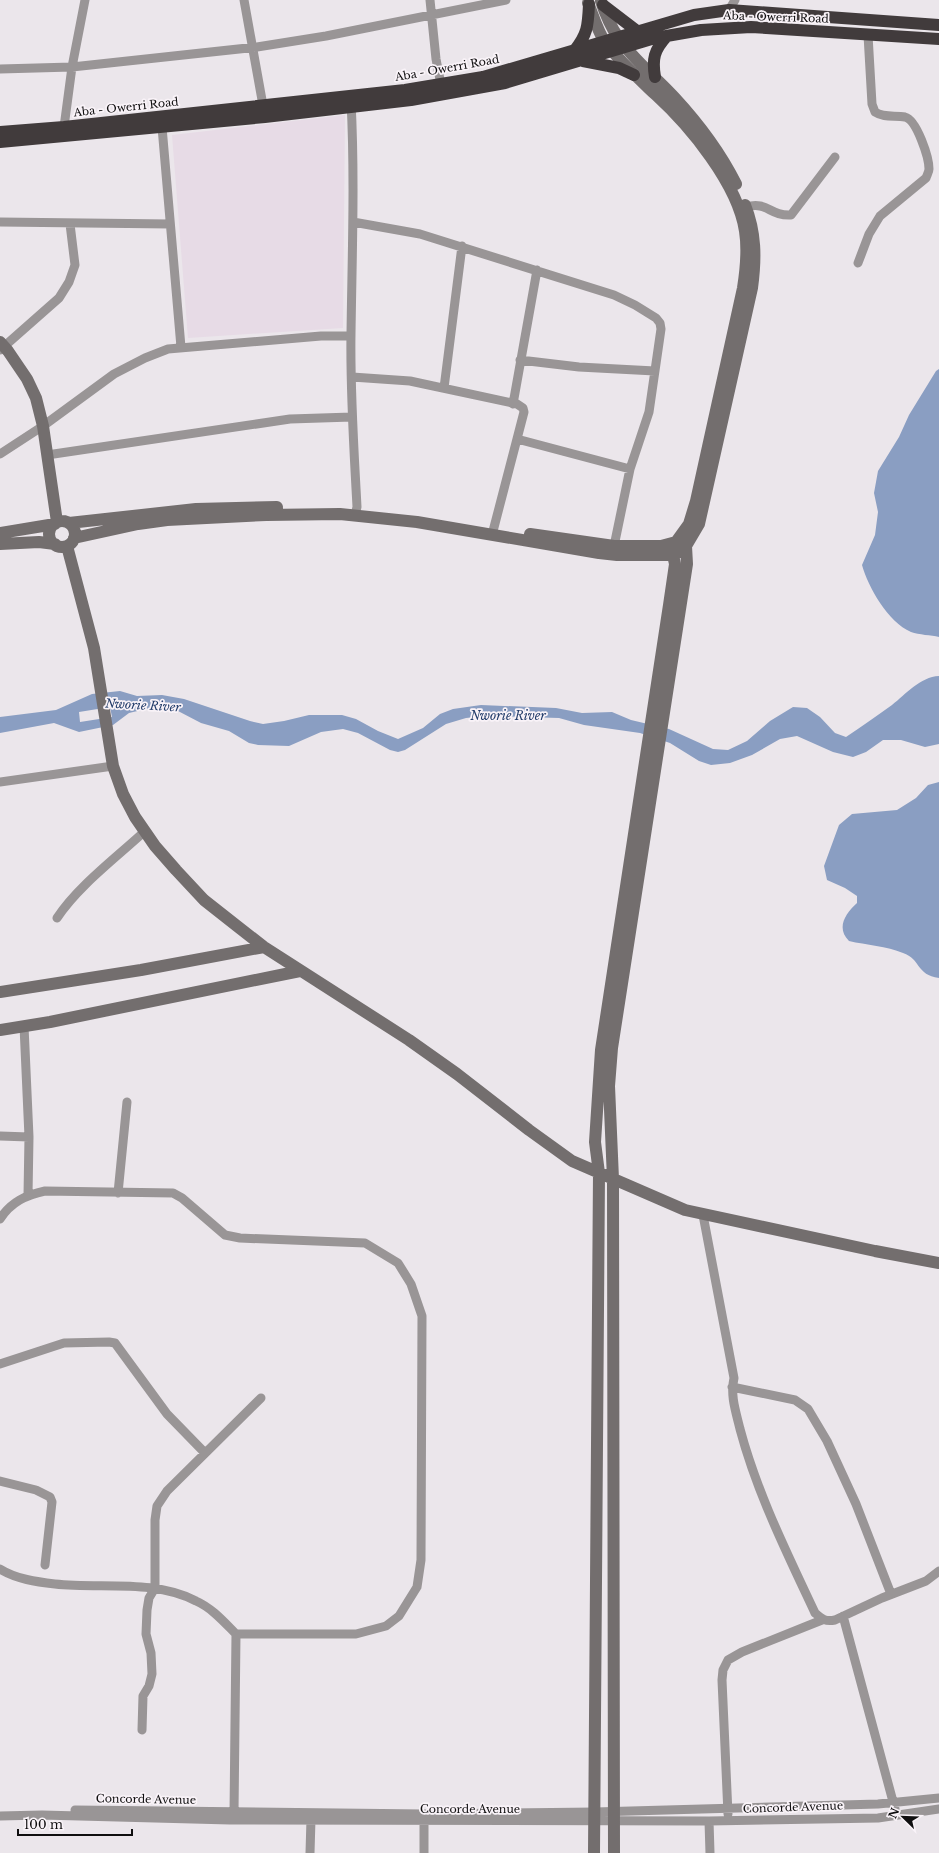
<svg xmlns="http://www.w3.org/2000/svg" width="939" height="1853" font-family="'Libre Baskerville',serif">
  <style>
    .built { fill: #e7dbe6 }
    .water { fill: #8a9ec2; fill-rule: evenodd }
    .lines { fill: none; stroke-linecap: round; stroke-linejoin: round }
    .street { stroke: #999596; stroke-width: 9 }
    .secondary { stroke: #736e6e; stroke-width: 12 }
    .highway { stroke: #413b3c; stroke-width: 12 }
    .labels { text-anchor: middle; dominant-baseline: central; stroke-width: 3.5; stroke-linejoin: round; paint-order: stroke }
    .street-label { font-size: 11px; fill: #0f0e0f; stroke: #f9f3f8 }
    .water-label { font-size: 12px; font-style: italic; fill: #213b69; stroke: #f9f3f8 }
  </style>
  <rect width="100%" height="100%" fill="#ebe6eb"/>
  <path class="built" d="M345 115 343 328 188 338 172 135Z"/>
  <path class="water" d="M939 369V637C931 635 919 635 911 632 888 622 868 587 862 565L875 535 878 512 874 493 878 471 899 437 909 415 936 371Z
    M939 676V744L925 747 901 740H883L866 752 853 757 833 752 797 736 780 739 752 755 730 763 711 765 699 761 670 743 640 733 584 725 559 718 485 716 466 718 446 724 405 750 398 752 390 750 358 733 343 729 321 732 289 746 258 745 249 743 229 731 201 723 178 711 150 708 129 713 113 725 79 732 54 723 0 733V717L56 710 92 694 120 691 137 696 162 695 184 699 250 721 263 724 284 721 309 715H342L356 719 378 731 398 739 423 728 440 714 453 709 481 705 556 708 582 713 612 712 631 720 669 729 713 749 728 750 747 741 770 721 793 707 807 708 820 717 835 733 846 737C862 726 877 716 892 705 906 694 920 677 939 676ZM110 707 112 717 80 722 79 712Z
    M939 782V978C916 975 921 959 903 953 887 946 866 945 849 941 836 928 845 914 857 903V896L845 888 827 880 824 866 839 825 852 814 897 810 916 798 928 785Z"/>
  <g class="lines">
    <path class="street" d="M244 0 264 111
      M430 0 436 59 442 90
      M729 10 735 0
      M0 69 72 67 257 47 326 36 506 0
      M351 101C355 179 352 256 351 334 350 392 354 449 357 507L355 515
      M64 127 72 67 85 0
      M162 127 181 347
      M746 207C768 201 769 216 791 215L835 157
      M0 222 170 224
      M353 222 420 234 614 295 635 305 656 318 660 323 661 329 649 412 630 469 613 551
      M858 263 869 234 880 216 926 178C927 175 929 172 929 169 929 158 917 120 905 117 895 115 884 118 875 112L872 104 868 35
      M0 350 59 298 69 282 75 265 70 224
      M520 360 579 367 655 371
      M352 377 410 381 517 404 523 408 524 412 492 535
      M444 388 462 246
      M513 404 537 270
      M517 439 630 469
      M0 454 43 426 114 374 145 358 168 349 321 336H351
      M47 455 290 419 352 417
      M0 782 113 766
      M57 918C78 886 117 857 145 831
      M24 1026 29 1137 28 1195
      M0 1136 29 1137
      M118 1193 127 1102
      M703 1215 734 1378C730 1396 736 1412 740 1429 757 1493 787 1553 815 1613 822 1619 825 1622 835 1620L882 1598 926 1581 939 1571
      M0 1219C11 1202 26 1195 45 1191L173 1193 182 1198 225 1235 240 1238 365 1243 398 1263 411 1284 422 1316 421 1560 417 1587 399 1616 386 1626 356 1634H236
      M0 1364 64 1343 109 1342 115 1343 167 1414 205 1453
      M732 1387 795 1400 808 1409 827 1441 856 1504 891 1594
      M0 1481 36 1490 50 1497 52 1502 45 1565
      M0 1569C16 1579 37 1582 55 1584 102 1589 154 1579 196 1601 212 1608 224 1622 236 1634L234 1813
      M843 1616 895 1809
      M142 1730 143 1696 149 1686 152 1674 151 1653 146 1634 147 1610 149 1598 155 1588V1520L157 1506 167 1491 261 1398
      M75 1810 424 1814 595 1812 878 1804 939 1798
      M728 1814 722 1680 723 1670 728 1660 742 1652 822 1620
      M424 1815V1853
      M0 1816 42 1815 230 1820 709 1821 878 1818 939 1809
      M709 1821 710 1853
      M310 1853 311 1819"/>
    <path class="secondary" d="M601 1C605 13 611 27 618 37 633 60 656 77 674 97 699 124 720 152 736 184
      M588 3C593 15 598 32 605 42 620 62 638 78 656 95 690 126 738 184 745 231 748 250 746 269 743 288L696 501 689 524 676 542 673 555 675 564 669 605 601 1050 595 1142 599 1173 594 1853
      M0 342 8 351 27 379 36 398 43 426 57 522
      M49 534a13 13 0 1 1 26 0a13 13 0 1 1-26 0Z
      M69 523 196 509 277 507
      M0 533 55 524
      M530 534 614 546H661L676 542 682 544
      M74 538 138 524 167 520 266 515 340 514 417 522 599 553 617 555H673L686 546 699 524 752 288C756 258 756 233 745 205
      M0 544 39 542 55 544
      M67 546 94 648 113 766 123 794 135 817 155 846 176 870 204 900 237 926 264 947 409 1040 457 1074 529 1130 572 1161 685 1210 875 1251 939 1263
      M0 992 141 970 264 947
      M0 1030 50 1022 300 971
      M614 1853 613 1179 609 1086 612 1048 687 564 686 546"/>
    <path class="highway" d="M603 5 637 31
      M574 51C588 34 588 25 589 4
      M583 61 619 68 634 75
      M655 77C652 59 654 50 667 36
      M0 132 64 127 405 90 483 77 694 15 729 10 939 25
      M0 142 265 117 411 100 505 83 655 38 701 30 751 27 939 39"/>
  </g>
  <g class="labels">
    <g class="street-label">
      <text transform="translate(776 17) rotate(2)">Aba - Owerri Road</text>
      <text transform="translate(447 68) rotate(-10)">Aba - Owerri Road</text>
      <text transform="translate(126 107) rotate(-6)">Aba - Owerri Road</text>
      <text transform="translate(146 1799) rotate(1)">Concorde Avenue</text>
      <text transform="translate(793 1807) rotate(-2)">Concorde Avenue</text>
      <text x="470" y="1809">Concorde Avenue</text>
    </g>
    <g class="water-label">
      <text transform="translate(143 705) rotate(3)">Nworie River</text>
      <text x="508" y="715">Nworie River</text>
    </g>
  </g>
  <g transform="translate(903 1817) rotate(293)" stroke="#f9f3f8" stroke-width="3" paint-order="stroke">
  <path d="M0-3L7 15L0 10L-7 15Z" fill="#0f0e0f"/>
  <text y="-6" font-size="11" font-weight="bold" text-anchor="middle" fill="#0f0e0f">N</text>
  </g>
  <path d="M18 1829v6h114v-6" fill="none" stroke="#0f0e0f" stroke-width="2"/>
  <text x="24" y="1829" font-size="12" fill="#0f0e0f" stroke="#f9f3f8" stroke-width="3" paint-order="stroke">100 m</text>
</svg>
